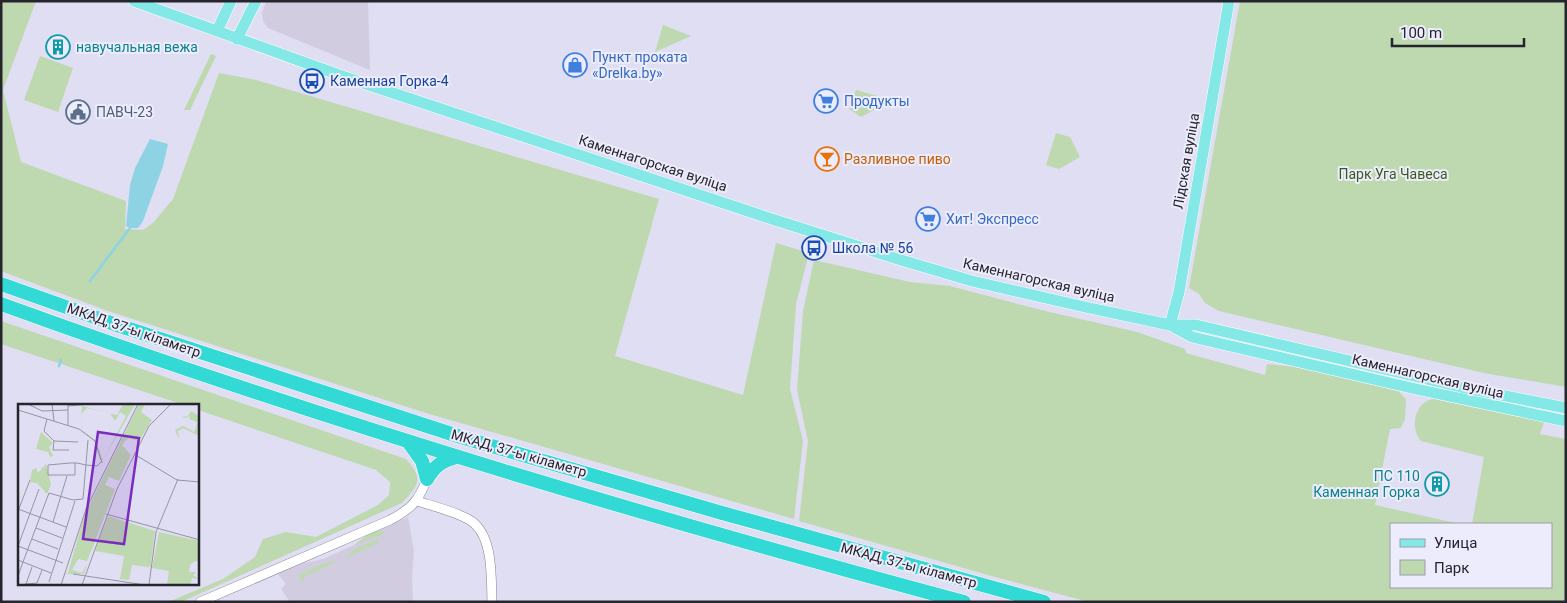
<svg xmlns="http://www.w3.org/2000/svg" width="1567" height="603" font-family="Roboto,sans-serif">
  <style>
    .commercial { fill: #d2cce1 }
    .green { fill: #bed8b0 }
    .water { fill: #8dd3e4 }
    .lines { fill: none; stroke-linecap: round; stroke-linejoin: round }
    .stream { stroke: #8dd3e4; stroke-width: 2.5 }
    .minor-casing { stroke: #848294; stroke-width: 10 }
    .major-casing { stroke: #fff; stroke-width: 12 }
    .highway-casing { stroke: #fff; stroke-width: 15 }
    .minor { stroke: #fff; stroke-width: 9 }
    .major { stroke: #84e8e6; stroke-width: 11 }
    .highway { stroke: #32d9d5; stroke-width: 14 }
    .labels { text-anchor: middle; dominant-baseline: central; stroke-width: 4; stroke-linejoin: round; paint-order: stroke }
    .culture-label { font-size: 14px; fill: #0d838f; stroke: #edecfc; text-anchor: start }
    .shop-label { font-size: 14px; fill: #366cbe; stroke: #edecfc; text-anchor: start }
    .transit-label { font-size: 14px; fill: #164399; stroke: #edecfc; text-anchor: start }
    .service-label { font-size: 14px; fill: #4e5e75; stroke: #edecfc; text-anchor: start }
    .food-label { font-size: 14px; fill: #c56008; stroke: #edecfc; text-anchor: start }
    .street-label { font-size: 14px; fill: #26252d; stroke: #edecfc }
    .park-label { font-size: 14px; fill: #375c1a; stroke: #edecfc }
    .inset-road { fill: none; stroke: #9694a3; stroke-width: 1 }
    .view { fill: #7b2cbf; fill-opacity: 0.15; stroke: #7b2cbf; stroke-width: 2.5 }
    .inset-edge { fill: none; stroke: #26252d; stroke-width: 2.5 }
  </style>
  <rect width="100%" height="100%" fill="#e0def2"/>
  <path class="commercial" d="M266 1H368L370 70 268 28 263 21 262 13Z
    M408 517 414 551 412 578 413 602H290L281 589 286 584 278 574 304 563 323 559 354 545 368 535Z"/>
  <path class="green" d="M1 1H36L3 90 21 162 126 201 125 229 143 230 153 223 173 199 219 73 256 80 659 199 615 356 743 395 776 243 809 253 796 304 790 389 803 441 794 519 426 413 108 311 1 271Z
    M1240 1H1566V387L1484 373 1219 311 1205 303 1199 294 1189 288Z
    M663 25 691 36 655 52Z
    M211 54 216 56 190 110H184Z
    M40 56 73 68 58 112 24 100Z
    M856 90 892 100 861 117 849 109Z
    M1056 133 1070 137 1080 157 1059 169 1046 165Z
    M814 260 910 282 950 286 1041 310 1137 332 1185 349 1186 353 1265 375 1267 364 1296 367 1398 391 1406 399 1405 419 1401 428 1390 429 1375 505 1460 524H1391V587H1551V524H1472L1484 457 1421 441C1409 428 1415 401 1434 399L1544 422 1540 434 1566 439V602H1089L995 577 799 521 808 441 797 390 803 311Z
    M1 321 406 459C424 479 419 485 402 503L181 602H168L223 579 255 557 263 539 286 532 316 537 378 505 389 495 390 482 376 470 198 410V406L184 405 1 344Z
    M378 530 387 533 354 545 368 535Z
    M376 540 380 542 345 559 353 550Z
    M339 561 303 577 305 583H304L298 575 325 563Z"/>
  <path class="water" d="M150 139 168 144 163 166 143 221 138 228H130L126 226 130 185 135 168Z"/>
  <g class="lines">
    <path class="stream" d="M90 281 130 228
      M59 366 61 360"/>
    <g class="minor-casing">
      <path id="minor" d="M417 501C433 506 453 511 468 519 494 533 491 577 492 602
        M200 602 390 520C411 509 418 502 427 479"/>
    </g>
    <g class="major-casing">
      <path id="major" d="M134 1 342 76 775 220 901 260 972 281 1085 307 1170 325H1196L1461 387 1566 408
        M217 31 231 1
        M237 39 256 1
        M1170 325 1179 292 1229 1
        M1172 326 1192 337 1416 389 1566 421"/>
    </g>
    <g class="highway-casing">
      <path id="highway" d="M1 284 114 324 461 437 722 513 1044 602
        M1 304C317 419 639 515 964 602
        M409 443 422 461 427 479
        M427 479C434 467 441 461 456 457"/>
    </g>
    <use href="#minor" class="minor"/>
    <use href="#major" class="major"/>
    <use href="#highway" class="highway"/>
  </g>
  <defs>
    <g id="building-ring" transform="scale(1.25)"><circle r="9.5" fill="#edecfc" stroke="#0f9aa8" stroke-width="1.5"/><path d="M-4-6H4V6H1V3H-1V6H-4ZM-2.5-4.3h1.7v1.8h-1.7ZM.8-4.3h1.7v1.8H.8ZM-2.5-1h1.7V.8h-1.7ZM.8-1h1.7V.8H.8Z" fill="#0f9aa8"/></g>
    <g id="shop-ring" transform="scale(1.25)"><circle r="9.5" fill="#edecfc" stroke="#3f7fe0" stroke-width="1.5"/><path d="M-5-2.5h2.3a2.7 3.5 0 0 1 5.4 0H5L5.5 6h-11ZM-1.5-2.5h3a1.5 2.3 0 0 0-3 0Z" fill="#3f7fe0"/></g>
    <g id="bus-ring" transform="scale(1.25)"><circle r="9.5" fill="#edecfc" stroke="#1a4fb4" stroke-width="1.5"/><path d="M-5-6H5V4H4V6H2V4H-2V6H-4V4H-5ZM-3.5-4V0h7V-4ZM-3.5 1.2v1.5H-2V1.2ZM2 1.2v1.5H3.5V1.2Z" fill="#1a4fb4"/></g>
    <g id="supermarket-ring" transform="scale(1.25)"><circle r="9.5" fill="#edecfc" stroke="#3f7fe0" stroke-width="1.5"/><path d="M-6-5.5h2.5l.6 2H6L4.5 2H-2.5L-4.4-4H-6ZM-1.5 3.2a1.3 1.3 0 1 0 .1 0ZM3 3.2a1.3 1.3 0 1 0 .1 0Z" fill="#3f7fe0"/></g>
    <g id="civic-ring" transform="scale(1.25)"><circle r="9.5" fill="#edecfc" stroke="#5c6f8a" stroke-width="1.5"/><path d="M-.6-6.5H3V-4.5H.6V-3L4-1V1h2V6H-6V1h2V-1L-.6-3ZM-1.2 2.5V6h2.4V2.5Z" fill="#5c6f8a"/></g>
    <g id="bar-ring" transform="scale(1.25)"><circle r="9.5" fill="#edecfc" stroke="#e8710a" stroke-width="1.5"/><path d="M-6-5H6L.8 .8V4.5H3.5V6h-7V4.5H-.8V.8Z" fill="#e8710a"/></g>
  </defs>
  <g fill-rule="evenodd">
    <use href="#building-ring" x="58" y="47"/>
    <use href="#shop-ring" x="575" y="65"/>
    <use href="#bus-ring" x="312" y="81"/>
    <use href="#supermarket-ring" x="826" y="101"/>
    <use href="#civic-ring" x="78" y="112"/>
    <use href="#bar-ring" x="827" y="159"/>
    <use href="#supermarket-ring" x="928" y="219"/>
    <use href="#bus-ring" x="814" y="248"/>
    <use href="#building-ring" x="1437" y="484"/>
  </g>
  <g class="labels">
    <g class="culture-label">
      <text x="76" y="47">навучальная вежа</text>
      <text x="1420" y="476" text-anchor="end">ПС 110<tspan x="1420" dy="16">Каменная Горка</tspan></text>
    </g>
    <g class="shop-label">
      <text x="592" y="57">Пункт проката<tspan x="592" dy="16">«Drelka.by»</tspan></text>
      <text x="844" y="101">Продукты</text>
      <text x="946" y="219">Хит! Экспресс</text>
    </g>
    <g class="transit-label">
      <text x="330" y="81">Каменная Горка-4</text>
      <text x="832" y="248">Школа № 56</text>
    </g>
    <g class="service-label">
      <text x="96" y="112">ПАВЧ-23</text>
    </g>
    <g class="food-label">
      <text x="844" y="159">Разливное пиво</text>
    </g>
    <g class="street-label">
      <text transform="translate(1186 161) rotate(-80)">Лідская вуліца</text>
      <text transform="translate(653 163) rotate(18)">Каменнагорская вуліца</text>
      <text transform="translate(1039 280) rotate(13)">Каменнагорская вуліца</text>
      <text transform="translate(134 330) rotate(19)">МКАД, 37-ы кіламетр</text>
      <text transform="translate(1428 376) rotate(13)">Каменнагорская вуліца</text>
      <text transform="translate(519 453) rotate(16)">МКАД, 37-ы кіламетр</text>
      <text transform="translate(909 565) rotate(15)">МКАД, 37-ы кіламетр</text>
    </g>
    <g class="park-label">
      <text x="1393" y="174">Парк Уга Чавеса</text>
    </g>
  </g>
  <g transform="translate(18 404)">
    <rect width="181" height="181" fill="#e0def2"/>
    <path d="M105 0H117L84 58 83 57 77 38 62 24 78 37 85 56 108 12 102 8 97 17 92 9 69 4 64 9 63 21 64 2 99 11ZM121 0H127L123 8 134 16 121 37 110 34 104 41 113 51 101 77 91 73 87 81 97 85 78 135 69 157 60 155 54 166 64 169 69 160 66 170H47L50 169 66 112ZM173 7 181 12V32L165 24 160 27 161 35 157 26 165 22 176 28 178 24 179 18 171 15 172 12 167 14 164 13 170 12ZM23 28 35 39 31 43 35 52 32 53 30 48 18 45ZM28 60 33 81 29 90 19 79 12 78 14 66 18 64 20 69ZM90 112 137 127 132 166 131 160V163L114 161 111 176 102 175 106 152 77 147ZM141 128 181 137V158L177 157 172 161 171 168H178L175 171 181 175 174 174 172 181H149L151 167 134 164Z" fill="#bed8b0"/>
    <path class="inset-road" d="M10 0 24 7 50 6M34 0 36 17M50 2 71 0M0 6 61 25 77 37 84 59M29 15 26 27 36 37 60 38M50 21V0M36 37 35 46H51M116 50 159 76 182 78M57 59V71H30V61L52 59H59L68 61 79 62 83 58M0 105 48 123M0 107 12 76M88 110 182 136M35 118 49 72M18 124 44 134M14 135 40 145M0 142 21 85M0 142 45 159M0 156 5 158 0 172M33 169 5 158 31 89 55 96 65 95 70 36M55 170 127 181M31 178 57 97M8 180 14 163M0 181 19 179 24 166M43 181 68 105 120 0M64 181 99 85 131 22 153 0M131 181 138 128 160 75"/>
    <path class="view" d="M80 28 121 34 106 140 65 135Z"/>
    <rect width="181" height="181" class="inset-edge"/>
  </g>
  <rect width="1567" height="603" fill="none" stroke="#26252d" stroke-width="5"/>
  <rect x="1390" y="523" width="162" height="65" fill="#edecfc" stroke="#9d9ca9"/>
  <rect x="1400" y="539" width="25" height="8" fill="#84e8e6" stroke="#9d9ca9"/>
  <text x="1434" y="548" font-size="15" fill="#26252d">Улица</text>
  <rect x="1400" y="560" width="25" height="15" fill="#bed8b0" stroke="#9d9ca9"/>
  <text x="1434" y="573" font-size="15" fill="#26252d">Парк</text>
  <path d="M1392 38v8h132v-8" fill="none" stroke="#26252d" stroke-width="2.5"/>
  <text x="1400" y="38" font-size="15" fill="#26252d" stroke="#edecfc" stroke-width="4" paint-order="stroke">100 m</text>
</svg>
